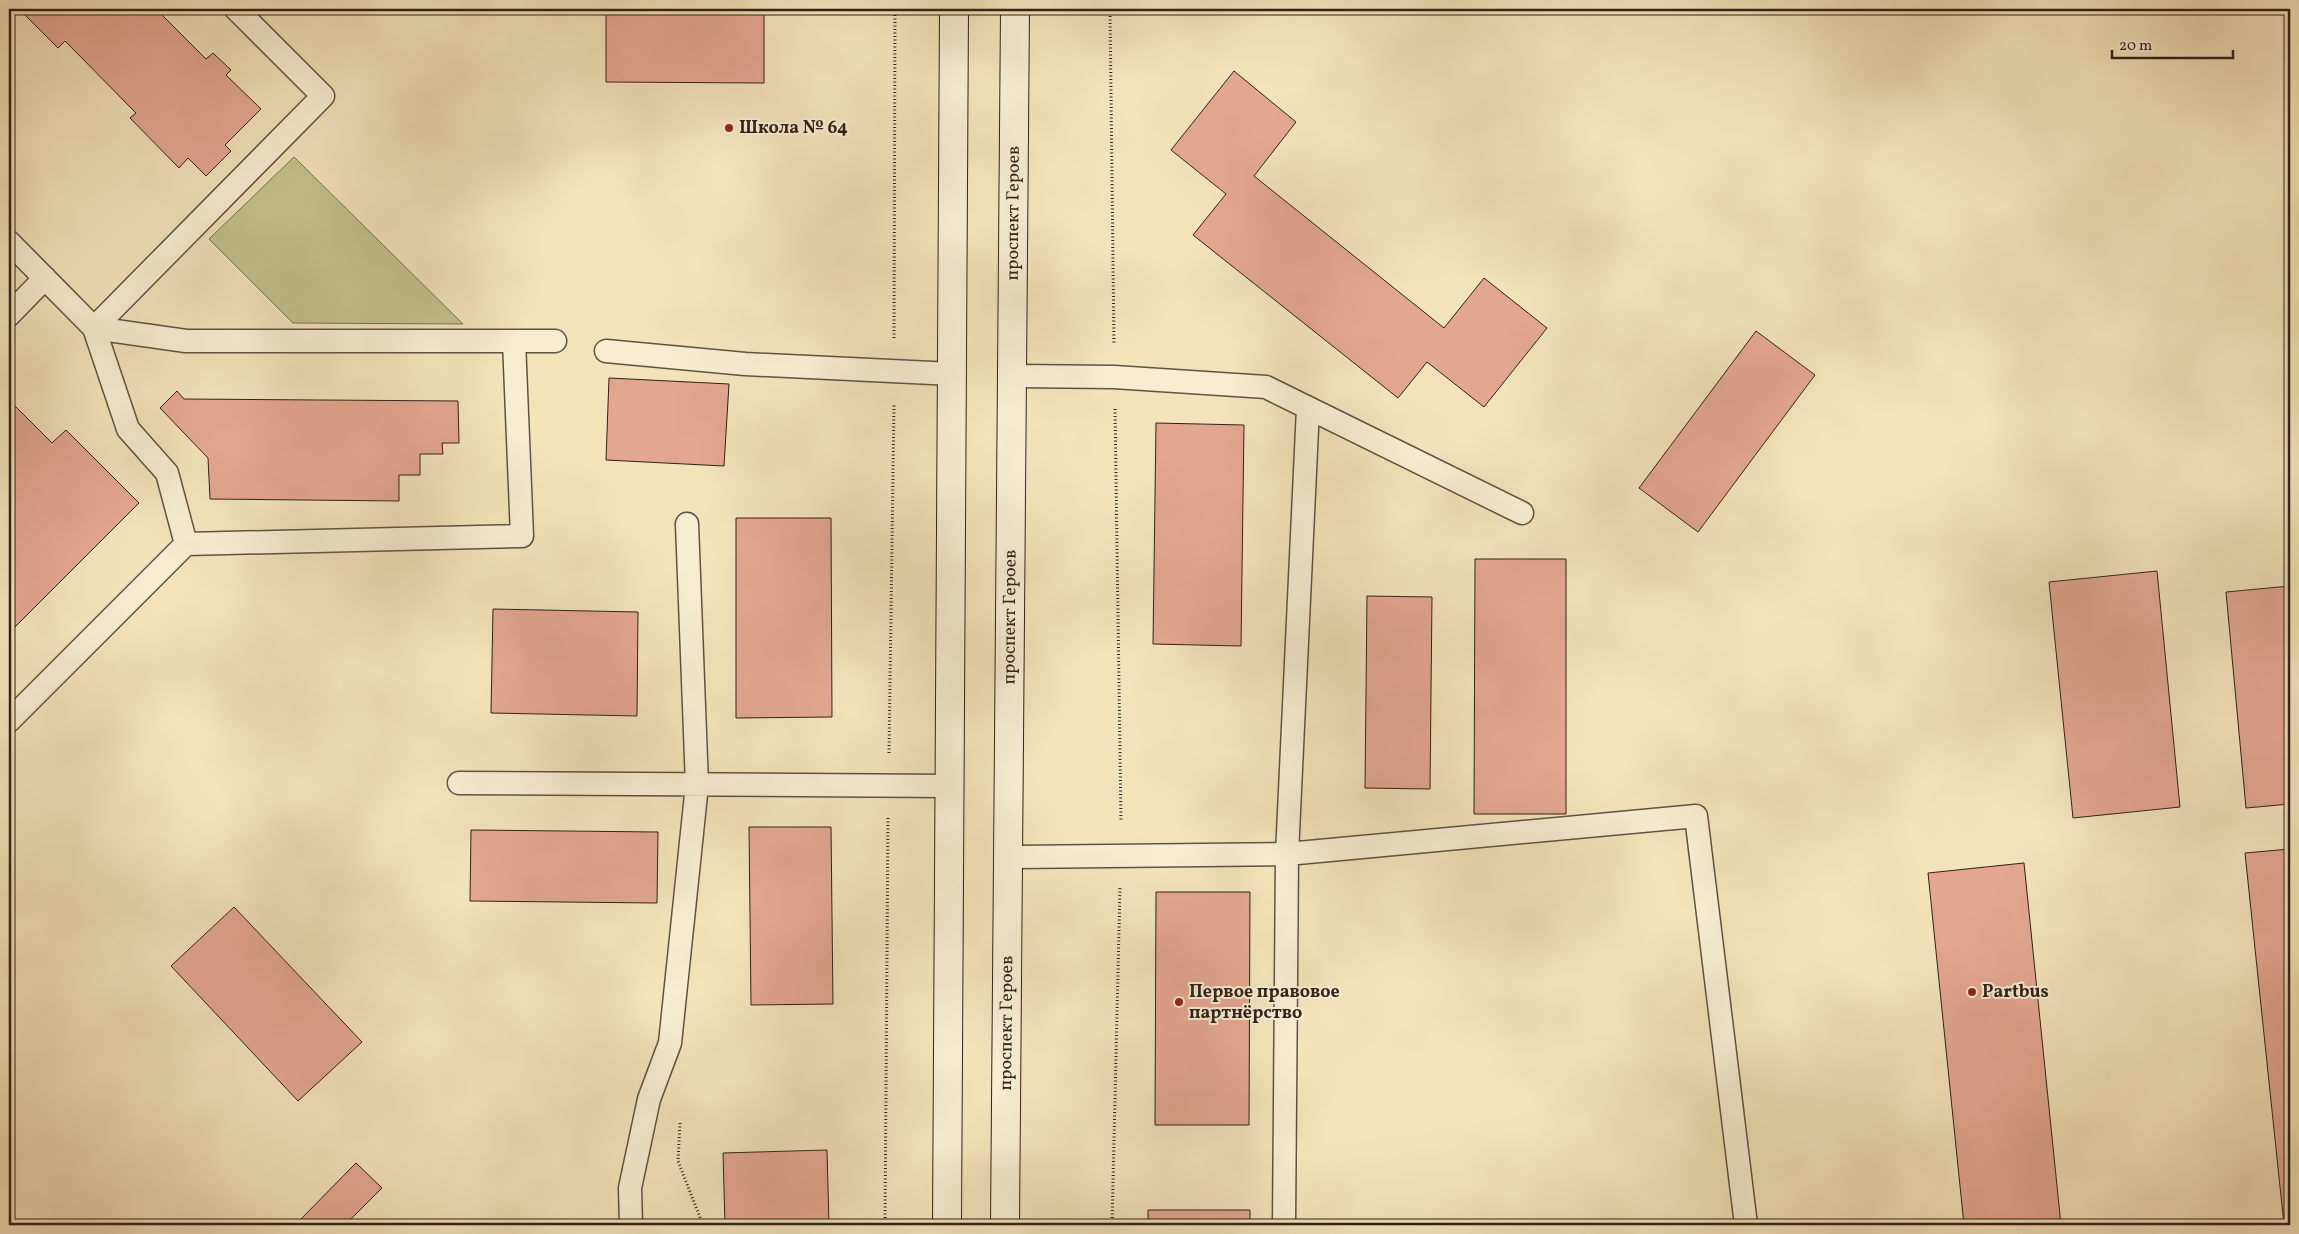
<svg xmlns="http://www.w3.org/2000/svg" width="2299" height="1234" font-family="Vollkorn,serif">
  <style>
    .green { fill: #c3c18b; stroke: #7a7152 }
    .building { fill: #e3a791; stroke: #322118 }
    .lines { fill: none; stroke-linecap: round; stroke-linejoin: round }
    .lane-casing { stroke: #625241; stroke-width: 25 }
    .secondary-casing { stroke: #322118; stroke-width: 30 }
    .path { stroke: #322118; stroke-width: 3; stroke-dasharray: 1 2.5; stroke-linecap: butt }
    .lane { stroke: #f7edd3; stroke-width: 22 }
    .secondary { stroke: #f7edd3; stroke-width: 28 }
    .poi-dot { fill: #8f2418; stroke: #f7edd3; stroke-width: 2 }
    .labels { text-anchor: middle; dominant-baseline: central; stroke-width: 4; stroke-linejoin: round; paint-order: stroke }
    .poi-label { font-size: 18px; font-weight: bold; fill: #322118; stroke: #f7edd3; text-anchor: start }
    .street-label { font-size: 18px; fill: #322118; stroke: #f7edd3 }
  </style>
  <rect width="100%" height="100%" fill="#f3e3bb"/>
  <filter id="stains"><feTurbulence type="fractalNoise" baseFrequency=".004" numOctaves="4"/><feColorMatrix values="0 0 0 0 .2 0 0 0 0 .09 0 0 0 0 .02 0 0 0 .5 -.17"/></filter>
  <radialGradient id="worn" r=".72"><stop offset=".6" stop-color="#630" stop-opacity="0"/><stop offset="1" stop-color="#630" stop-opacity=".3"/></radialGradient>
  <path class="green" d="M294 157 463 324 293 323 209 239Z"/>
  <path class="building" d="M19 9H156L206 59 213 53 231 70 226 75 261 109 225 145 231 151 206 176 188 158 179 168 130 118 136 113 65 41 58 48Z
    M606 9H764V83L606 82Z
    M1234 71 1296 122 1254 176 1444 328 1484 278 1547 328 1484 407 1427 362 1398 398 1193 235 1226 194 1171 150Z
    M1756 331 1815 375 1698 532 1639 488Z
    M609 378 729 384 724 466 606 460Z
    M177 391 184 399 458 401 459 443H442L443 454H420V475H399V501L210 499 208 458 160 408Z
    M9 400 52 443 66 430 139 503 9 633V487L13 482 9 478Z
    M1156 423 1244 425 1241 646 1153 644Z
    M736 518H831L832 717 736 718Z
    M1475 559H1566V814H1474Z
    M2157 571 2180 807 2073 818 2049 582Z
    M2290 586V804L2246 808 2226 592Z
    M1367 596 1432 597 1430 789 1365 788Z
    M493 609 638 612 637 716 491 713Z
    M749 827H831L833 1004 751 1005Z
    M471 830 658 832 657 903 470 901Z
    M2290 849V1225H2284L2245 853Z
    M2024 863 2061 1225H1964L1928 873Z
    M1156 892H1250L1249 1125H1155Z
    M234 907 362 1042 298 1101 171 966Z
    M827 1150 829 1225H725L723 1153Z
    M356 1163 382 1188 345 1225H295Z
    M1148 1210H1250V1225H1148Z"/>
  <g class="lines">
    <g class="lane-casing">
      <path id="lane" d="M236 9 323 96 94 328 186 341H555
        M9 242 94 328 128 429 167 473 186 544
        M9 315 45 278
        M606 351 745 364 953 374
        M1013 376 1114 377 1266 387 1522 513
        M9 721 186 544 522 536 514 341
        M459 783 949 786
        M1008 857 1287 854 1696 816 1746 1225
        M631 1225 630 1188 649 1099 670 1043 697 785 687 524
        M1284 1225 1287 854 1308 408"/>
    </g>
    <g class="secondary-casing">
      <g id="secondary">
        <path d="M947 1225 954 9"/>
        <path id="s1" d="M1005 1225 1015 9"/>
      </g>
    </g>
    <path class="path" d="M1110 9 1114 345
      M894 338 895 9
      M1115 409 1121 822
      M889 753 894 404
      M680 1123 678 1161 701 1220 700 1225
      M885 1225 888 817
      M1112 1225 1120 888"/>
    <use href="#lane" class="lane"/>
    <use href="#secondary" class="secondary"/>
  </g>
  <g class="poi-dot">
    <circle cx="729" cy="128" r="5"/>
    <circle cx="1972" cy="992" r="5"/>
    <circle cx="1179" cy="1002" r="5"/>
  </g>
  <g class="labels">
    <g class="poi-label">
      <text x="739" y="128">Школа № 64</text>
      <text x="1189" y="992">Первое правовое<tspan x="1189" dy="21">партнёрство</tspan></text>
      <text x="1982" y="992">Partbus</text>
    </g>
    <g class="street-label">
      <text stroke="none"><textPath href="#s1" startOffset="1012">проспект Героев</textPath></text>
      <text stroke="none"><textPath href="#s1" startOffset="608">проспект Героев</textPath></text>
      <text stroke="none"><textPath href="#s1" startOffset="202">проспект Героев</textPath></text>
    </g>
  </g>
  <rect width="2299" height="1234" fill="none" stroke="#f3e3bb" stroke-width="30"/>
  <rect x="10" y="10" width="2279" height="1214" fill="none" stroke="#322118" stroke-width="2.5"/>
  <rect x="15" y="15" width="2269" height="1204" fill="none" stroke="#322118"/>
  <path d="M2112 50v8h121v-8" fill="none" stroke="#322118" stroke-width="2.5"/>
  <text x="2119" y="50" font-size="15" fill="#322118" stroke="#f7edd3" stroke-width="4" paint-order="stroke">20 m</text>
  <rect width="100%" height="100%" filter="url(#stains)"/>
  <rect width="100%" height="100%" fill="url(#worn)"/>
</svg>
